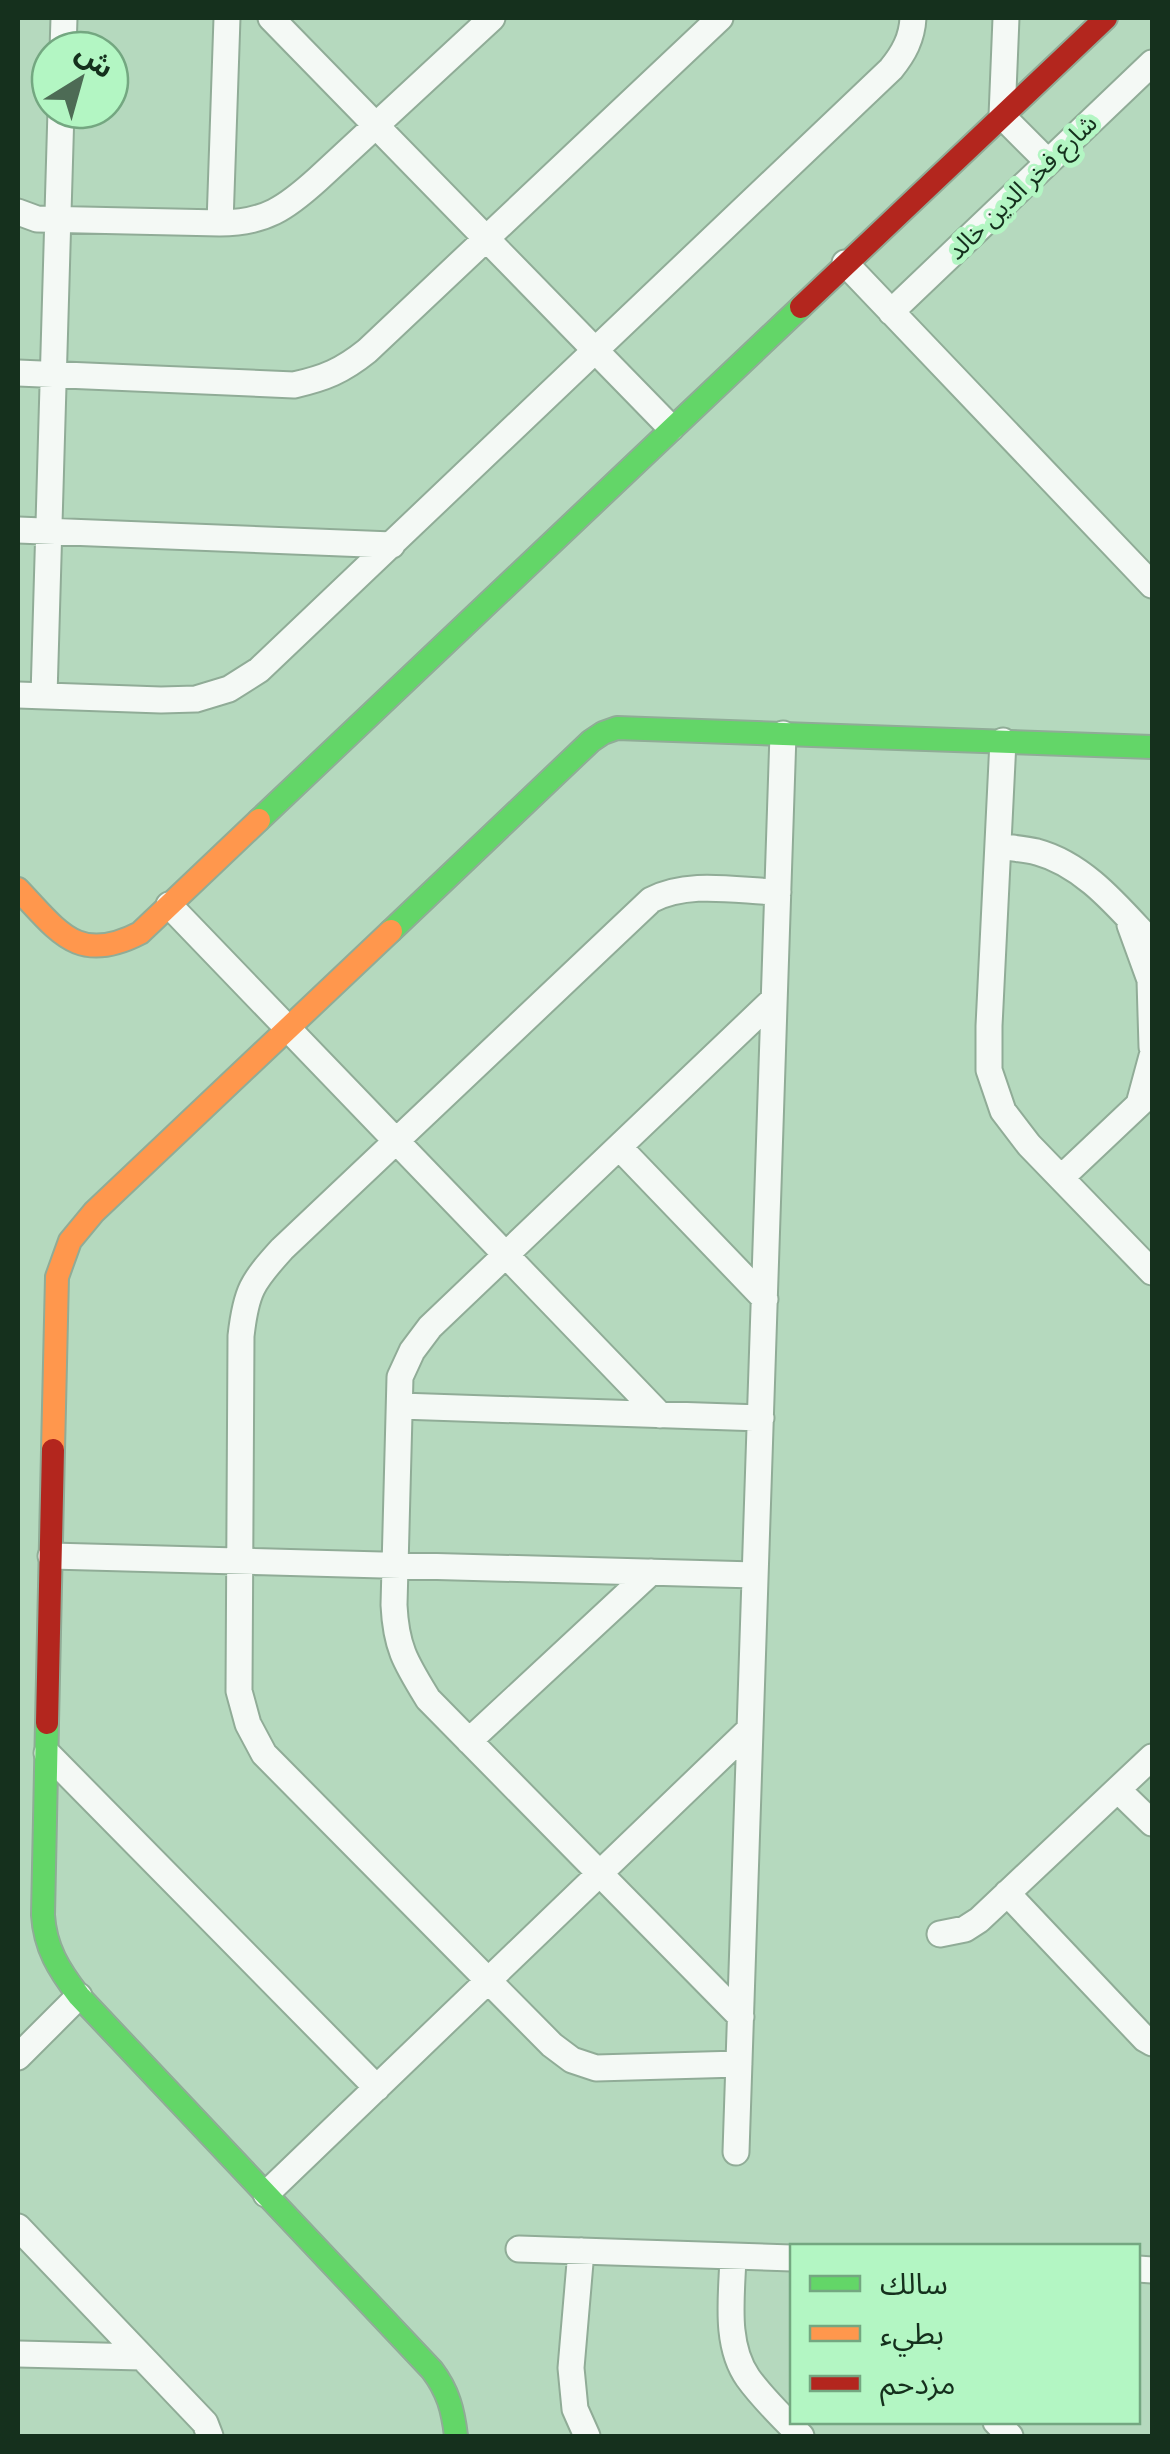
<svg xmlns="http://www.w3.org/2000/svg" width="1170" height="2454" font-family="'Roboto Condensed','Noto Sans Arabic',sans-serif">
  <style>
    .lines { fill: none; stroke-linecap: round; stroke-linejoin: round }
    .street-casing { stroke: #90ac97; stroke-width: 29 }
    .fast-casing { stroke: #90ac97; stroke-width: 26 }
    .slow-casing { stroke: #90ac97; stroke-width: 26 }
    .jam-casing { stroke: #90ac97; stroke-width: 26 }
    .street { stroke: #f4f9f5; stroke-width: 25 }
    .fast { stroke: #63d668; stroke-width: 22 }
    .slow { stroke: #ff974d; stroke-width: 22 }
    .jam { stroke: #b3261e; stroke-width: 22 }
    .labels { text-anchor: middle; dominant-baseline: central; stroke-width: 10; stroke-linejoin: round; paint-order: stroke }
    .street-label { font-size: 25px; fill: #15301d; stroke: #b3f6c3 }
  </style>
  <rect width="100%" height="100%" fill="#b5d9be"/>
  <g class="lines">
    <g class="street-casing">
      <path id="street" d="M271 18 671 428
        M1006 18 1002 116 1048 162
        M63 50 64 18
        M18 212 37 219 220 223C265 223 286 208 318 179L492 18
        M220 223 227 18
        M845 263 1152 585
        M891 312 1152 63
        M18 373 294 385C325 378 342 371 367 351L720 18
        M18 530 392 545
        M18 695 161 700 196 699 229 689 259 670 891 69C904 53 912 38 913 18
        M44 696 61 110
        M1003 741 989 1026V1070L1003 1111 1029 1145 1152 1272
        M998 846C1010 848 1024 849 1037 852 1085 865 1119 908 1152 943
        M169 905 660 1415
        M1130 925 1150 980 1152 1047
        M1139 1104 1152 1056
        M619 1147 765 1299
        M1061 1178 1152 1092
        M400 1406 761 1418
        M51 1556 755 1575
        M469 1741 651 1572
        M47 1753 377 2088
        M1118 1790 1152 1823
        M1007 1893 1145 2039 1152 2043
        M940 1934 965 1929 979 1920 1152 1757
        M741 2017 428 1699C406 1663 396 1648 394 1605L400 1377 412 1351 430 1327 774 999
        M18 2057 79 1996
        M739 2064 596 2068 572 2060 552 2045 264 1754 248 1724 239 1691 241 1336C246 1291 252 1282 282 1249L651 900C689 880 737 891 778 892
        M736 2152 783 734
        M266 2194 750 1729
        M18 2227 205 2423 210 2436
        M519 2249 792 2258
        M581 2251 571 2368 575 2409 587 2436
        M733 2256C732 2295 724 2344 748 2378 763 2399 783 2418 801 2436
        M1138 2269 1152 2270
        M18 2354 142 2357
        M996 2422 1010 2436"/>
    </g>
    <g class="fast-casing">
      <path id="fast" d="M259 820 801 307
        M391 931 591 741 603 733 617 728 1152 747
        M47 1723 43 1915C45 1948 59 1970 79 1996L432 2370C448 2391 453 2410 456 2436"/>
    </g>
    <g class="slow-casing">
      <path id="slow" d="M18 889C59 932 78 965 140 933L259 820
        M53 1450 57 1277 70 1241 94 1212 391 931"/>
    </g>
    <g class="jam-casing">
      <path id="jam" d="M801 307 1106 18
        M47 1723 53 1450"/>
    </g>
    <use href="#street" class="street"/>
    <use href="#fast" class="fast"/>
    <use href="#slow" class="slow"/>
    <use href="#jam" class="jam"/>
  </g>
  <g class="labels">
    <g class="street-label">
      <text transform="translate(1022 187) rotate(-44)">شارع فخر الدين خالد</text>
    </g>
  </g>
  <rect width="1170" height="2454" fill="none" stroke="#15301d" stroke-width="40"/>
  <rect x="790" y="2244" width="350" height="180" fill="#b3f6c3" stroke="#74a781" stroke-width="2.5"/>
  <rect x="810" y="2276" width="50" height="15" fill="#63d668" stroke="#74a781" stroke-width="2.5"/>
  <text x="880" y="2294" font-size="30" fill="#15301d">سالك</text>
  <rect x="810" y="2326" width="50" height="15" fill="#ff974d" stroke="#74a781" stroke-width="2.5"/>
  <text x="880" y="2344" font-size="30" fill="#15301d">بطيء</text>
  <rect x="810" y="2376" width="50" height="15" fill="#b3261e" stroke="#74a781" stroke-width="2.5"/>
  <text x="880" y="2394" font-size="30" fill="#15301d">مزدحم</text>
  <g transform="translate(80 80) rotate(37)"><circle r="48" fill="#b3f6c3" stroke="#74a781" stroke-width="2.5"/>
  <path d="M0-8L18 38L0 25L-18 38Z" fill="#4d6b55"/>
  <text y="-15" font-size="28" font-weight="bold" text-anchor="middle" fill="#15301d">ش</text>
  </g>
</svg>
